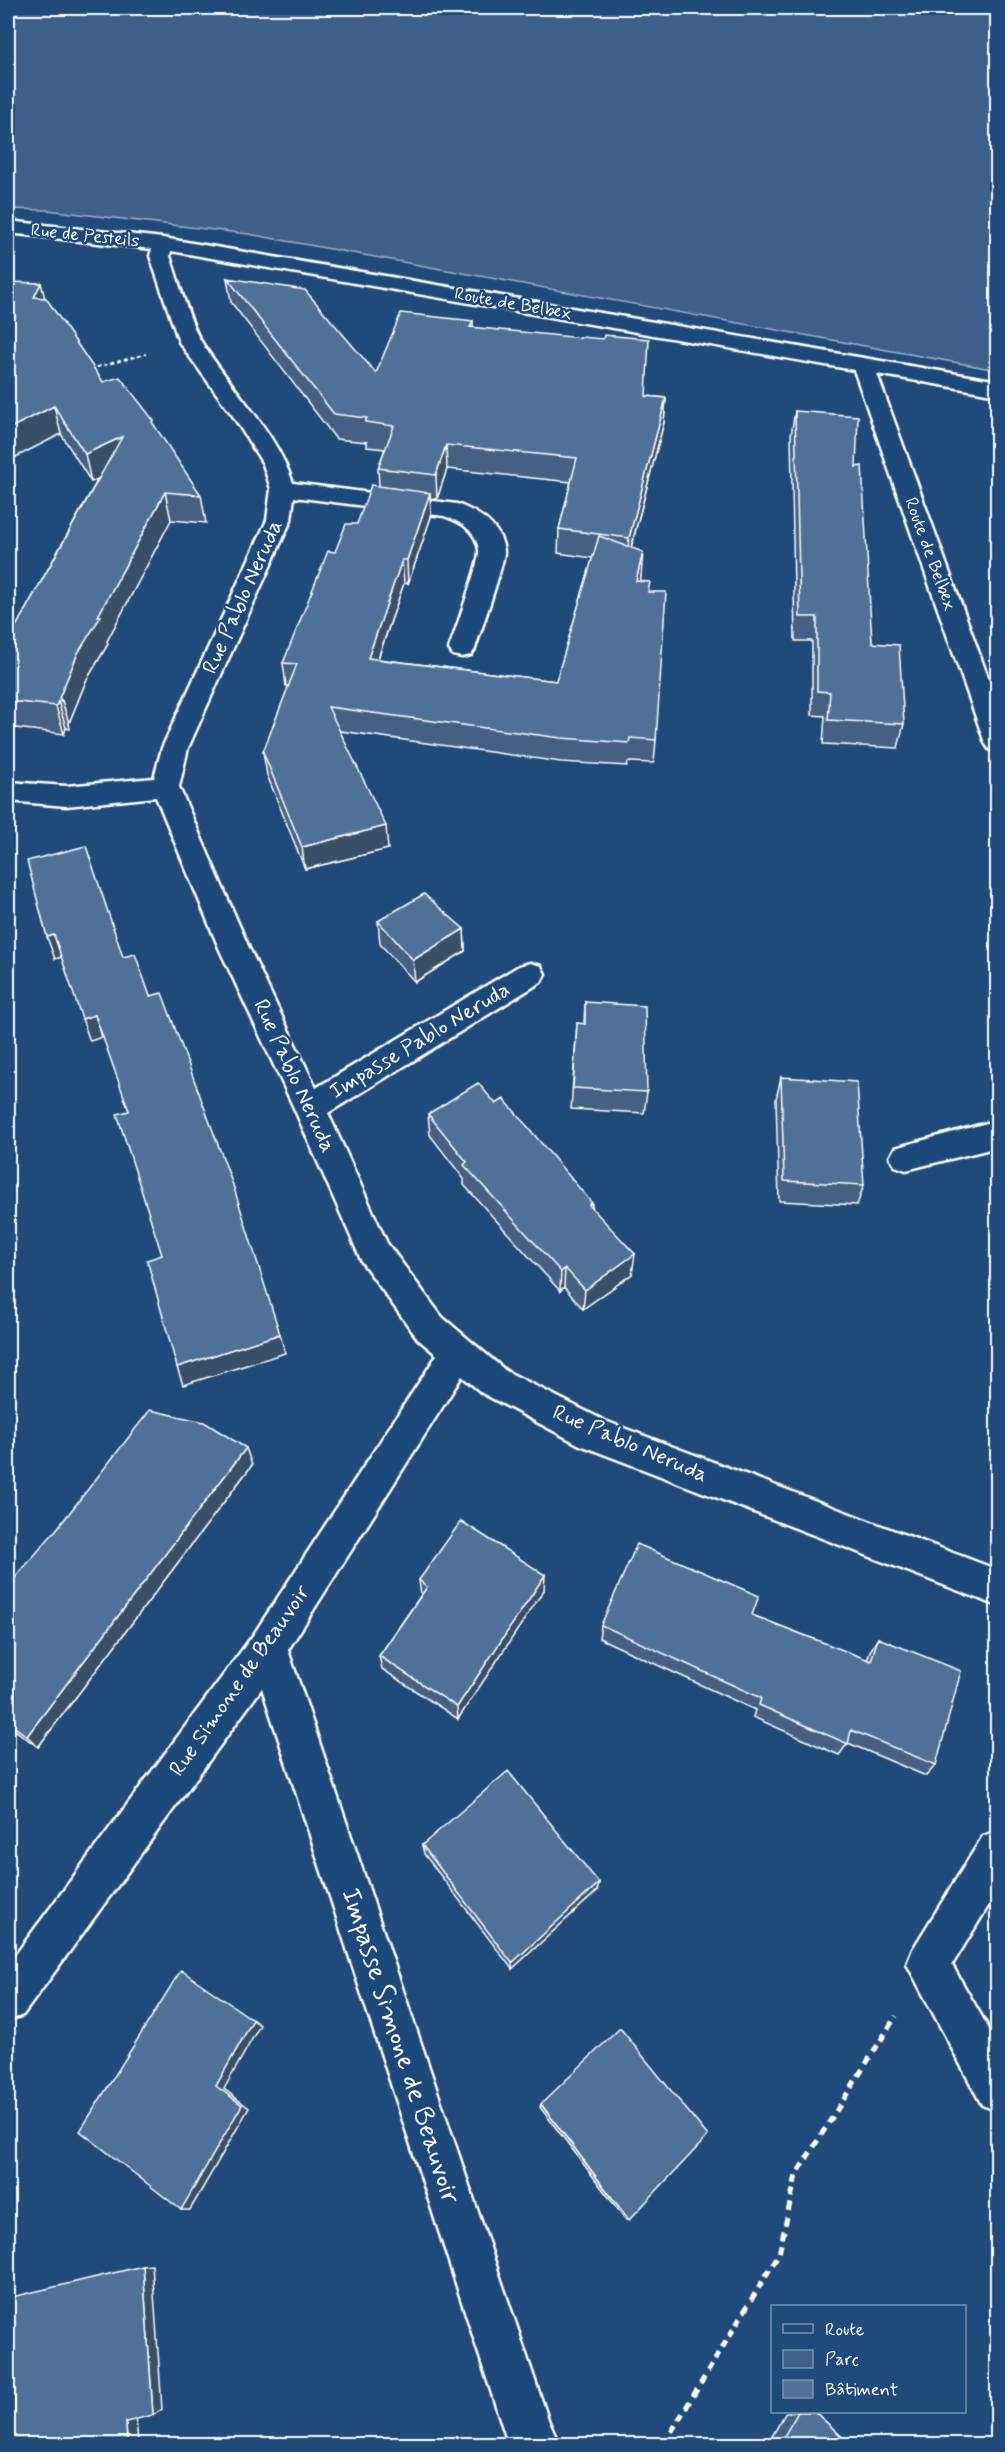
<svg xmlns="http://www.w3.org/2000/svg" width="1005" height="2452" font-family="Mynerve,sans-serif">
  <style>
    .green { fill: #3c618b; stroke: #9eb0c5; stroke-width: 1.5 }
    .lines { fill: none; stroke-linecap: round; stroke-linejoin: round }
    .minor-casing { stroke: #fff; stroke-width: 5 }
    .path-far1 { stroke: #fff; stroke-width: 2; stroke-dasharray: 4 3; stroke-linecap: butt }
    .path { stroke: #fff; stroke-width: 5; stroke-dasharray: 8 6; stroke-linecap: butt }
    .minor { fill: #1f4a7a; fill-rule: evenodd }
    .wall { fill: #456182; stroke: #fff; stroke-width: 1.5; fill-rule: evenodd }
    .shaded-wall { fill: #384f6a; stroke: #fff; stroke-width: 1.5 }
    .building { fill: #507197; stroke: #fff; stroke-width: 1.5 }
    .labels { text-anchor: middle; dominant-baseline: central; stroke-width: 5; stroke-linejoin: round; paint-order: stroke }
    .far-street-label { font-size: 18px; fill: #fff; stroke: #1f4a7a }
    .street-label { font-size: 22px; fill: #fff; stroke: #1f4a7a }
    .near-street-label { font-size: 27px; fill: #fff; stroke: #1f4a7a }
  </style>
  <rect width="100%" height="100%" fill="#1f4a7a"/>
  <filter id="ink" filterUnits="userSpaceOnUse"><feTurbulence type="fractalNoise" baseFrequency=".0167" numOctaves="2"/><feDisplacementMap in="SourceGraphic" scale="12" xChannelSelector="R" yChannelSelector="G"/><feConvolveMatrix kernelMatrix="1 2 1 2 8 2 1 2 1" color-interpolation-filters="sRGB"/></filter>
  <g filter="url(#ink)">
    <path class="green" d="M8 8H997V370L248 234 47 210 8 209Z"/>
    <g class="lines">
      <g class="minor-casing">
        <path id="minor" d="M8 221 163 238 998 381V395L877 374 998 705V752L989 749 985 743 854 370 171 251 170 256C178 279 190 325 202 343 232 390 275 430 293 483L457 504C478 512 501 525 504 551 505 562 480 633 475 649L471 655 462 657 453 655 449 649C454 634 481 559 479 550 476 530 461 522 444 516L294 497 291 520 188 748 179 787 249 948 316 1088 519 966 530 963 541 966 545 974 541 982 328 1113 387 1243 442 1317 506 1371 605 1421 998 1570V1606L580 1445 482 1393 462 1376 288 1650 549 2422 559 2444H509L505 2434 262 1688 23 2015 8 2021V1965L254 1634 437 1355 418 1339 362 1262 294 1108 219 948 156 797 66 806 8 801V782L66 786 154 778 162 748 267 520 271 489 263 464 233 416 179 342 150 256 152 249 8 233Z
          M998 1120V1147L906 1170 895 1166 890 1157 895 1148Z
          M998 1831V1890L952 1965 998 2045V2111L982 2105 907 1964 913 1949 983 1836Z"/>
      </g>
      <path class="path-far1" d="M90 369 146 354"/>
      <path class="path" d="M664 2444 779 2254 796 2175 896 2016"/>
      <use href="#minor" class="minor"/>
    </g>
    <path class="wall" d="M227 278 376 373 473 321V327L646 396 666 398 664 422 631 548 641 576 640 581 649 592 656 740 654 763 628 762 627 766 561 762 340 731 388 849 305 869 267 775 263 752 289 686H286L283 663 335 552 357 524 379 486 378 468 385 449 367 447V442L336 439 231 302ZM447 469 571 482 559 529 558 553 593 558 556 681 378 659 404 583 408 584 431 517 430 498 437 499Z
      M12 282 45 298 103 382 155 428 201 495 206 523 171 520 107 641 108 644 86 681 69 723 70 729 66 728 64 734 8 727V641L98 479 91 482 61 434Z
      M795 411 856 467 872 643 904 724 898 748 823 744 825 716 812 715V641H795L791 435Z
      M378 921 464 929 465 951 415 982 380 944Z
      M585 1002 647 1092 644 1113 571 1109 577 1023 584 1024Z
      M781 1077 864 1185 857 1205 779 1201 776 1099Z
      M428 1114 592 1203V1207L632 1274 583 1309 564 1287 560 1291 464 1185V1179L430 1135Z
      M252 1465 38 1747 8 1725V1586Z
      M419 1580 544 1590 458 1719 382 1669 379 1656 421 1595Z
      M752 1615 867 1660 870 1651 878 1638 936 1765 926 1776 848 1743 839 1755 753 1717 755 1710 599 1638 601 1625Z
      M422 1845 597 1891 512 1969 424 1854Z
      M541 2104 629 2220H626L540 2107Z
      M786 2412H815L851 2445H767Z"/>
    <path class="shaded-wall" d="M41 283 48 311 34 297Z
      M666 398 664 422 627 562 629 538Z
      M54 406 61 434 8 461V429Z
      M122 437 128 465 91 482 85 454Z
      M446 445 447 469 437 499 436 475Z
      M165 492 171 520 107 641 108 644 86 681 69 723 62 701 59 698 78 653Z
      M430 493 431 517 408 584 407 560Z
      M643 552 641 576 635 605 636 581Z
      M402 560 404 583 370 681 368 658Z
      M58 701 66 728 64 734 56 706Z
      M386 826 388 849 305 869 302 847Z
      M464 929 465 951 415 982 413 960Z
      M54 935 62 957 55 959 47 937Z
      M95 1015 102 1037 90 1041 82 1019Z
      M635 1254 632 1274 583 1309 585 1290Z
      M565 1268 564 1287 560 1291 561 1272Z
      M280 1334 285 1353 183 1385 177 1367Z
      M246 1448 252 1465 38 1747 27 1736Z
      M545 1575 544 1590 458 1719 457 1707Z
      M599 1883 597 1891 512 1969V1963Z
      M253 2020 260 2025 224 2089 249 2108 190 2210H181L216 2086Z
      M152 2265 162 2409 153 2415 143 2266Z
      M136 2416 138 2445H127L126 2422Z"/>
    <path class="building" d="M8 278H11L9 282 41 283 34 297 46 298 103 382 120 377 154 421 152 422 201 495 165 492 98 616H101L78 653 59 698 62 701H58L56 706 8 701V641L122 437 85 454 54 406 8 429Z
      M227 278 305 290 376 373 401 313 473 321 470 327 581 338V337L603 339 604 335 649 339 646 396 666 398 629 538 559 529 577 458 446 445 436 475 378 468 394 426 365 422 367 418 334 414Z
      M795 411 858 416 856 467 862 466 872 643 899 645 904 724 828 720 830 692 817 691V617H800Z
      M371 485 430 493 407 560H402L368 658 556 681 599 536 643 552 636 581 650 582 648 592H666L656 740 630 738 629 743 561 738 328 707 386 826 302 847 263 752 297 664 283 663 328 551 335 552 346 524H357Z
      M86 846 123 957 135 954 150 996 162 993 233 1185 280 1334 177 1367 147 1260 162 1255 117 1114 129 1111 95 1015 82 1019 54 935 47 937 27 861Z
      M424 894 464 929 413 960 378 921Z
      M585 1002 645 1006 647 1092 573 1088 577 1023 585 1024Z
      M781 1077 857 1082 864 1185 784 1181Z
      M478 1083 496 1104 504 1099 592 1203 589 1205 635 1254 585 1290 565 1268 561 1272 464 1165 467 1162 428 1114Z
      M150 1410 204 1422 246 1448 27 1736 8 1722V1586L56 1530Z
      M461 1521 545 1575 457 1707 379 1656 427 1587 419 1580Z
      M637 1544 759 1596 752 1615 871 1661 878 1638 961 1671 936 1765 851 1730 848 1744 759 1705 761 1698 601 1625Z
      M508 1771 599 1883 512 1963 422 1845Z
      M181 1970 253 2020 216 2086 242 2105 181 2210 80 2131Z
      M620 2028 708 2136 629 2220 541 2104Z
      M143 2266 153 2415 126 2422 127 2445H8V2416L15 2414 12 2297Z
      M798 2412H815L851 2445H779Z"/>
  </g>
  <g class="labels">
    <g class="far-street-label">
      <text transform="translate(85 236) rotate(6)">Rue de Pesteils</text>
      <text transform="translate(513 304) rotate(10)">Route de Belbex</text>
      <text transform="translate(930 554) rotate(70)">Route de Belbex</text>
    </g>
    <g class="street-label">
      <text transform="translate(243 597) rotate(-66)">Rue Pablo Neruda</text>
      <text transform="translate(420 1041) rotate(-31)">Impasse Pablo Neruda</text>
      <text transform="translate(294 1076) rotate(65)">Rue Pablo Neruda</text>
      <text transform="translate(630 1444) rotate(23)">Rue Pablo Neruda</text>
      <text transform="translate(240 1681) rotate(-55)">Rue Simone de Beauvoir</text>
    </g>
    <g class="near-street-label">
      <text transform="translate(400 2046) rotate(72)">Impasse Simone de Beauvoir</text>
    </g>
  </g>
  <rect width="1005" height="2452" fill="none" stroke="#1f4a7a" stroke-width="30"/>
  <rect x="15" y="15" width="975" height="2422" fill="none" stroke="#fff" stroke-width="2" filter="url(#ink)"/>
  <rect x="771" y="2305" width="195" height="108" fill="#1f4a7a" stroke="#7992af" stroke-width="1.5"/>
  <rect x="783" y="2324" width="30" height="9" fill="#1f4a7a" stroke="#7992af" stroke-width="1.5"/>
  <text x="825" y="2335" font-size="18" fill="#ffffff">Route</text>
  <rect x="783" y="2350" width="30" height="18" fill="#3c618b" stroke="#7992af" stroke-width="1.5"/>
  <text x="825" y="2365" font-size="18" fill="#ffffff">Parc</text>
  <rect x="783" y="2380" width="30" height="18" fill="#507197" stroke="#7992af" stroke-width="1.5"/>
  <text x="825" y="2395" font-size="18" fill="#ffffff">Bâtiment</text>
</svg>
